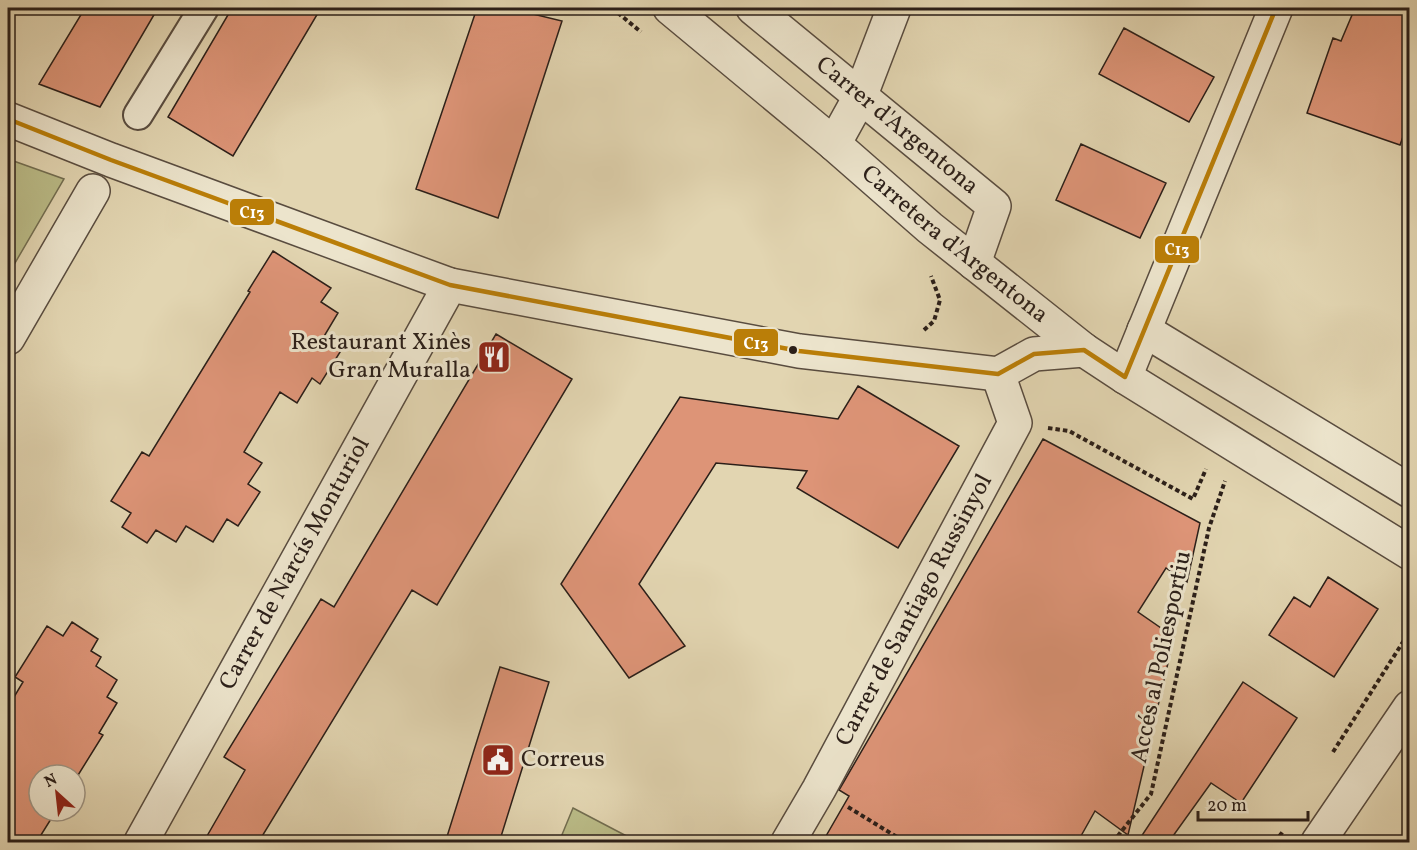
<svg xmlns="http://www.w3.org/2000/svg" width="1417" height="850" font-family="Vollkorn,serif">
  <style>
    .green { fill: #babb87; stroke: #726d50; stroke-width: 1.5 }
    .building { fill: #dd9477; stroke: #2b1f19; stroke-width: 1.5 }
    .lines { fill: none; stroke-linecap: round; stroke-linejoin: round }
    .pedestrian-casing { stroke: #594c3f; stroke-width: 32 }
    .minor-casing { stroke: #594c3f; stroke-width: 36 }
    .tertiary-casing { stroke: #594c3f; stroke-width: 36 }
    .path { stroke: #2b1f19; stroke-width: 4; stroke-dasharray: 4.5 3; stroke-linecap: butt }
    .pedestrian { stroke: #ece4cc; stroke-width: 28 }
    .minor { stroke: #ece4cc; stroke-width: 33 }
    .tertiary { stroke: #ece4cc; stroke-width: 33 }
    .bus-1-casing { stroke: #ece4cc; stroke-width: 9 }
    .bus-1 { stroke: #ba7e08; stroke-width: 4.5 }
    .bus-dot { fill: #2b1f19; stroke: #ece4cc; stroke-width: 2 }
    .labels { text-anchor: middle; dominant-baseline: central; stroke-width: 6; stroke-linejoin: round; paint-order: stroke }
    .street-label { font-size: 24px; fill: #2b1f19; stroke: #ece4cc }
    .poi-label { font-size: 24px; fill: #2b1f19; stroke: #ece4cc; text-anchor: end }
    .line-badge { stroke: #ece4cc; stroke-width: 2 }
    .badge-label { font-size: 16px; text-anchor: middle; font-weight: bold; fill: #fff }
  </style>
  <rect width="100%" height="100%" fill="#e2d5b1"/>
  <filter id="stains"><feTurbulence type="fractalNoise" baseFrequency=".00333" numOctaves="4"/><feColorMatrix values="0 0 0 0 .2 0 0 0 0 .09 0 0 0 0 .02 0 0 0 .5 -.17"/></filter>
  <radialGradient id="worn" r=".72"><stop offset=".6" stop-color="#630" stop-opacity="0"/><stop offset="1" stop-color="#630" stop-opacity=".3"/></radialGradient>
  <path class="green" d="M8 159 64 179 8 275Z
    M573 808 638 842H559Z"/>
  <path class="building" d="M85 8H158L100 107 39 84Z
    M232 8H321L233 156 168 117Z
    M477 8H508L562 21 498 218 416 189Z
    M1355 8H1410V117L1400 145 1307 113 1333 38 1341 41Z
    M1124 28 1214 77 1189 122 1099 74Z
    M1081 144 1166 183 1140 238 1056 200Z
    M273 251 331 288 321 302 338 313 323 338 342 349 320 384 312 378 297 403 280 392 244 452 262 463 248 484 260 492 238 526 227 519 213 542 186 526 176 542 156 530 147 543 122 527 131 513 111 501 142 452 149 456 250 292 248 291Z
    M496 334 572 379 437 605 412 590 258 843H203L245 770 224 757 321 599 334 607Z
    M858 386 959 446 898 548 797 488 807 471 716 463 639 584 685 646 629 678 561 584 680 397 838 419Z
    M1043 439 1200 523 1187 582 1166 568 1138 612 1174 637 1128 835 1095 811 1077 843H822L849 796 839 790 846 778Z
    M1328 577 1378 609 1334 677 1269 635 1294 597 1310 607Z
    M72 622 98 639 91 651 101 657 96 666 117 680 107 697 117 703 99 733 103 735 75 780V775H39V811H56L36 843H8V707L23 682 15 677 47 626 63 636Z
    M500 667 549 682 499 843H445Z
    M1243 682 1297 718 1241 803 1211 783 1168 843H1137Z"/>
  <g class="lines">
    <g class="pedestrian-casing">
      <path id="pedestrian" d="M138 115 204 8"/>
    </g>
    <g class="minor-casing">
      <g id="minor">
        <path id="s1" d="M753 8 994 206 974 263"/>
        <path d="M8 119 111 160 450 285 799 351 998 374 1034 354 1084 350"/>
        <path d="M834 144 860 97 894 8"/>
        <path d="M1144 330 1410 491"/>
        <path d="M8 338 93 191"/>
        <path d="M1125 377 1276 8"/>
        <path id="s2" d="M141 842 450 285"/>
        <path id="s3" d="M788 842 819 789 1015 423 998 374"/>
        <path d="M1318 842 1410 707"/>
      </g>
    </g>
    <g class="tertiary-casing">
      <g id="tertiary">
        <path id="s4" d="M670 8 834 144 930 228 1084 350 1125 377 1410 553"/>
      </g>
    </g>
    <path class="path" d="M612 8 641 32
      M924 330 934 321 940 300 931 276
      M1048 428 1069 431 1193 499 1206 469
      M1333 752 1410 631
      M848 807 905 842
      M1113 842 1151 794 1209 528 1225 481
      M1275 842 1284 830"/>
    <use href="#pedestrian" class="pedestrian"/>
    <use href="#minor" class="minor"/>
    <use href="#tertiary" class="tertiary"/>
    <g class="bus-1-casing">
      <path id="bus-1" d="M8 119 111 160 450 285 799 351 998 374 1034 354 1084 350 1125 377 1276 8"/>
    </g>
    <use href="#bus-1" class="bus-1"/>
  </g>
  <defs>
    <g id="restaurant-square" transform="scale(1.725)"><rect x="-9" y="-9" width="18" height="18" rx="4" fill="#8f2418" stroke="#ece4cc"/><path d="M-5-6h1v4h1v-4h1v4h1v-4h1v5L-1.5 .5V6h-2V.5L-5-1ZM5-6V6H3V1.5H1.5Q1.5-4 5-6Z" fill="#fff"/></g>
    <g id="civic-square" transform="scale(1.725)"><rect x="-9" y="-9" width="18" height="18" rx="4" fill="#8f2418" stroke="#ece4cc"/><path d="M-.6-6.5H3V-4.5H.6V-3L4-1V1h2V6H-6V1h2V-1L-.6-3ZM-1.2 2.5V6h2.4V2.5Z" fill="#fff"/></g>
  </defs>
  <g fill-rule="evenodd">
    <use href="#restaurant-square" x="494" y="357"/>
    <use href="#civic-square" x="498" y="760"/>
  </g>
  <circle class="bus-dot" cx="793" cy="350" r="5"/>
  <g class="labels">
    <g class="street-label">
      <text stroke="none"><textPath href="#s1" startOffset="186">Carrer d'Argentona</textPath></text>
      <text stroke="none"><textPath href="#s4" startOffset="370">Carretera d'Argentona</textPath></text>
      <text stroke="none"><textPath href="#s2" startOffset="318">Carrer de Narcís Monturiol</textPath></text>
      <text stroke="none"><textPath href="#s3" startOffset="264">Carrer de Santiago Russinyol</textPath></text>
      <text transform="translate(1162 657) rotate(-78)">Accés al Poliesportiu</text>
    </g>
    <g class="poi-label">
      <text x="471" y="343">Restaurant Xinès<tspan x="471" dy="28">Gran Muralla</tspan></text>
      <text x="521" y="760" text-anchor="start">Correus</text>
    </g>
  </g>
  <g class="line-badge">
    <rect x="229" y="198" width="46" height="28" rx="6" fill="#ba7e08"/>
    <rect x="1154" y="235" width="46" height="29" rx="6" fill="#ba7e08"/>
    <rect x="733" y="328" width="46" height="29" rx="6" fill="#ba7e08"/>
  </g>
  <g class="badge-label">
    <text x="252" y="218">C13</text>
    <text x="1177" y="255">C13</text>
    <text x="756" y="349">C13</text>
  </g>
  <rect width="1417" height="850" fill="none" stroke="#e2d5b1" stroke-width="30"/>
  <rect x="9" y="9" width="1399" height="832" fill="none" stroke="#2b1f19" stroke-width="3"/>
  <rect x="15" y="15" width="1387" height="820" fill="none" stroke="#2b1f19" stroke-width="1.5"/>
  <g transform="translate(57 793) rotate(333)"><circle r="28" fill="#ece4cc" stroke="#9f9584" stroke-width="1.5"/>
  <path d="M0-4.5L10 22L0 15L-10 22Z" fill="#8f2418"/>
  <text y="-9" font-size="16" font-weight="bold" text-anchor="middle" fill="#2b1f19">N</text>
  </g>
  <path d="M1198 811v9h110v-9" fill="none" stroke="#2b1f19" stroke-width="3"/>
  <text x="1207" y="811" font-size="18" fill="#2b1f19" stroke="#ece4cc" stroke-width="4.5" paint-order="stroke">20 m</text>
  <rect width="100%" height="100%" filter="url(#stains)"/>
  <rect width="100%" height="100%" fill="url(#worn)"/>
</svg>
